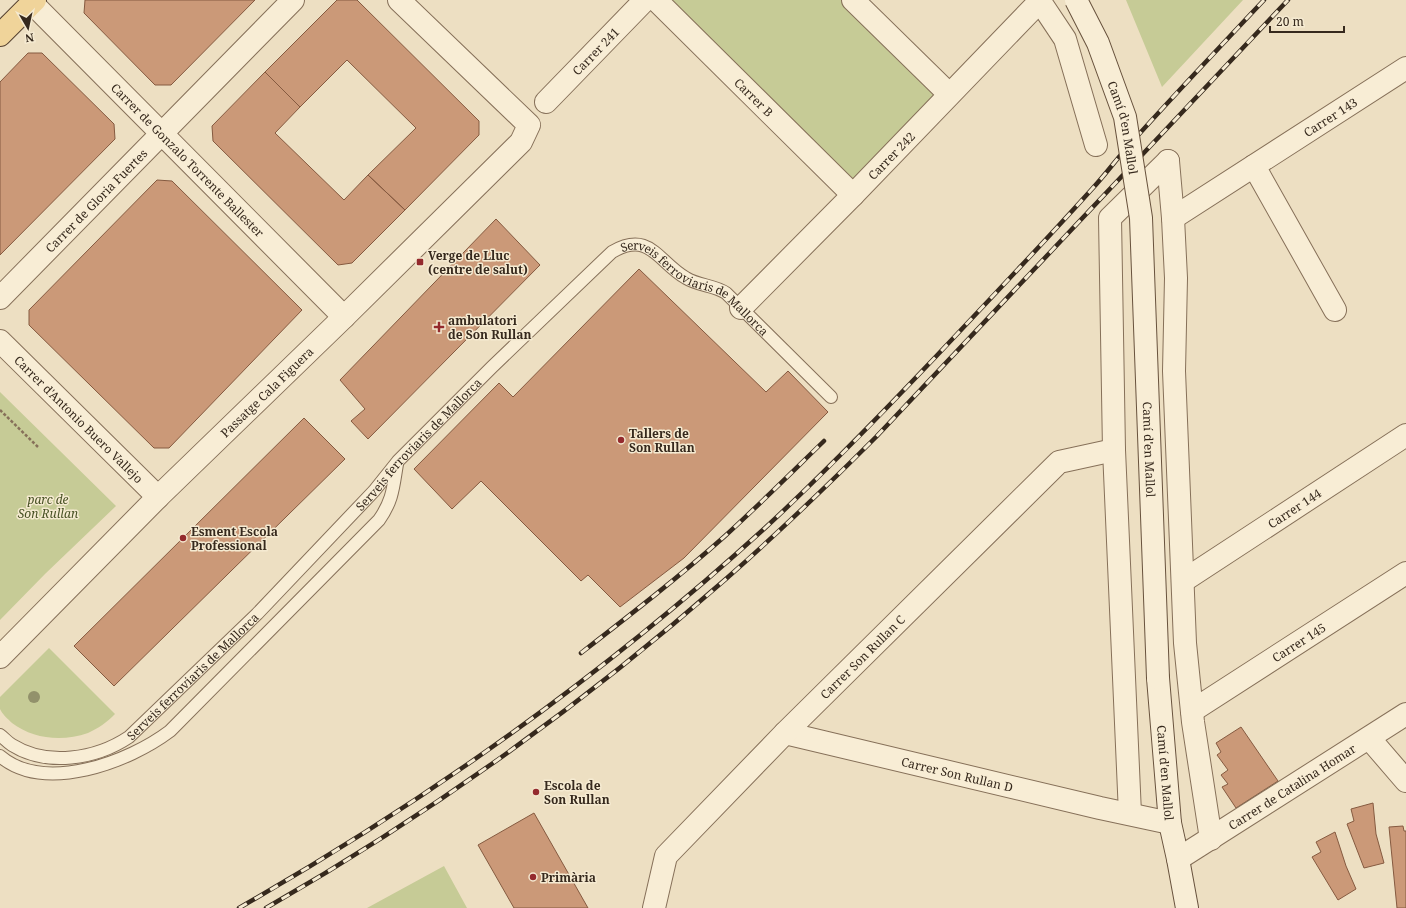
<svg xmlns="http://www.w3.org/2000/svg" width="1406" height="908" font-family="'Noto Serif',serif">
  <style>
    .green { fill: #c6cb96 }
    .building { fill: #cb9978; stroke: #855a40 }
    .lines { fill: none; stroke-linecap: round; stroke-linejoin: round }
    .lane-casing { stroke: #867059; stroke-width: 14 }
    .street-casing { stroke: #867059; stroke-width: 24 }
    .secondary-casing { stroke: #68523d; stroke-width: 24 }
    .primary-casing { stroke: #543f2e; stroke-width: 24 }
    .path { stroke: #867059; stroke-width: 2.5; stroke-dasharray: 3 2; stroke-linecap: butt }
    .lane { stroke: #f8edd5; stroke-width: 12 }
    .street { stroke: #f8edd5; stroke-width: 22 }
    .secondary { stroke: #f8edd5; stroke-width: 22 }
    .primary { stroke: #f0d49a; stroke-width: 22 }
    .rail-casing { stroke: #36291d; stroke-width: 4.5 }
    .rail { stroke: #f5ead1; stroke-width: 3; stroke-dasharray: 9; stroke-linecap: butt }
    .secondary-bridge-casing { stroke: #68523d; stroke-width: 24; stroke-linecap: butt }
    .secondary-bridge { stroke: #f8edd5; stroke-width: 22 }
    .tree { fill: #92916b }
    .poi-dot { fill: #942a2d; stroke: #f5ead1; stroke-width: 1.5 }
    .labels { text-anchor: middle; dominant-baseline: central; stroke-width: 3; stroke-linejoin: round; paint-order: stroke }
    .street-label { font-size: 12px; fill: #36291d; stroke: #f5ead1 }
    .poi-label { font-size: 12px; font-weight: bold; fill: #36291d; stroke: #f5ead1; text-anchor: start }
    .park-label { font-size: 12px; font-style: italic; fill: #485224; stroke: #f5ead1 }
  </style>
  <rect width="100%" height="100%" fill="#eddfc2"/>
  <path class="green" d="M656 0H853L949 94 853 195Z
    M1126 0H1243L1162 87Z
    M0 392 116 506 45 574 0 620Z
    M49 648 115 714C107 722 99 728 88 733 62 742 33 739 12 723 8 719 2 714 0 709 0 705 0 700 0 697Z
    M444 866 467 908H367Z"/>
  <path class="building" d="M85 0H255L171 85H155L84 13Z
    M337 0H357L479 121V135L405 210 368 175 416 128 347 60 300 107 265 72Z
    M28 53H42L114 124 115 139 0 255V82Z
    M265 72 300 107 275 133 344 200 368 175 405 210 352 263 338 265 213 141 212 126Z
    M157 180 172 181 302 310 169 448H154L29 325V310Z
    M496 219 540 265 368 439 351 421 365 409 340 380Z
    M639 269 766 392 788 371 828 412 684 558 620 607 588 575 581 581 481 481 452 509 414 469 499 383 513 397Z
    M304 418 345 459 114 686 74 646Z
    M1241 727 1278 781 1236 808 1222 787 1228 784 1221 775 1228 770 1217 755 1221 752 1216 743Z
    M1373 803 1376 834 1384 863 1364 868 1347 824 1354 821 1351 809Z
    M534 813 588 908H514L478 845Z
    M1403 826 1404 831H1406V908H1397L1389 827Z
    M1335 832 1346 866 1356 889 1338 900 1312 857 1321 852 1316 842Z"/>
  <g class="lines">
    <g class="lane-casing">
      <g id="lane">
        <path id="s1" d="M0 735C4 738 7 742 12 745 47 767 96 759 129 737L257 614 374 491 398 461 492 367 612 252C650 230 658 262 686 278 699 286 714 285 726 293L831 397"/>
        <path d="M0 756C45 794 129 762 170 731L379 520C393 500 393 488 397 464"/>
      </g>
    </g>
    <g class="street-casing">
      <g id="street">
        <path id="s2" d="M656 0 853 195"/>
        <path d="M853 0 949 94"/>
        <path d="M1039 0 1065 39 1096 145"/>
        <path id="s3" d="M32 3 344 317"/>
        <path id="s4" d="M546 102 645 0"/>
        <path d="M1168 161 1173 218 1176 278 1174 371 1185 643 1193 722 1211 839"/>
        <path d="M1254 166 1335 310"/>
        <path id="s5" d="M1173 218 1406 68"/>
        <path id="s6" d="M0 298 293 0"/>
        <path id="s7" d="M741 308 853 195 1040 1"/>
        <path id="s8" d="M0 341 158 497"/>
        <path id="s9" d="M1183 581 1406 435"/>
        <path id="s10" d="M0 657 158 497 344 317 521 142 529 125 399 0"/>
        <path id="s11" d="M1192 711 1406 573"/>
        <path id="s12" d="M785 733 1100 808 1170 823"/>
        <path d="M1369 738 1406 781"/>
        <path d="M1130 814 1114 450 1110 218 1168 161"/>
        <path id="s13" d="M1178 859 1406 714"/>
        <path id="s14" d="M654 908 666 856 785 733 1059 462 1114 450"/>
      </g>
    </g>
    <g class="secondary-casing">
      <g id="secondary">
        <path id="s15" d="M1158 678 1170 823 1178 859 1187 908"/>
      </g>
    </g>
    <g class="primary-casing">
      <path id="primary" d="M0 35 35 0"/>
    </g>
    <path class="path" d="M0 410 39 448"/>
    <use href="#lane" class="lane"/>
    <use href="#street" class="street"/>
    <use href="#secondary" class="secondary"/>
    <use href="#primary" class="primary"/>
    <g class="rail-casing">
      <path id="rail" d="M581 653C630 615 679 577 725 536 759 505 791 473 824 441
        M239 908C428 800 605 674 765 528 833 465 897 398 960 331 1004 284 1049 237 1092 189 1106 174 1118 157 1132 142 1175 94 1220 47 1264 0
        M266 908C430 814 585 703 727 578 778 533 828 485 876 437L1288 0"/>
    </g>
    <use href="#rail" class="rail"/>
    <g class="secondary-bridge-casing">
      <g id="secondary-bridge">
        <path id="s16" d="M1076 0 1098 43 1125 117 1141 218 1158 678"/>
      </g>
    </g>
    <use href="#secondary-bridge" class="secondary-bridge"/>
  </g>
  <circle class="tree" cx="34" cy="697" r="6"/>
  <g class="poi-dot">
    <rect x="416" y="258" width="8" height="8" rx="2"/>
    <path d="M437 321h4v4h4v4h-4v4h-4v-4h-4v-4h4z"/>
    <circle cx="621" cy="440" r="4"/>
    <circle cx="183" cy="538" r="4"/>
    <circle cx="536" cy="792" r="4"/>
    <circle cx="533" cy="877" r="4"/>
  </g>
  <g class="labels">
    <g class="street-label">
      <text stroke="none"><textPath href="#s4" startOffset="71">Carrer 241</textPath></text>
      <text stroke="none"><textPath href="#s2" startOffset="138">Carrer B</textPath></text>
      <text stroke="none"><textPath href="#s5" startOffset="187">Carrer 143</textPath></text>
      <text stroke="none"><textPath href="#s16" startOffset="137">Camí d'en Mallol</textPath></text>
      <text stroke="none"><textPath href="#s7" startOffset="214">Carrer 242</textPath></text>
      <text stroke="none"><textPath href="#s3" startOffset="221">Carrer de Gonzalo Torrente Ballester</textPath></text>
      <text stroke="none"><textPath href="#s6" startOffset="137">Carrer de Gloria Fuertes</textPath></text>
      <text stroke="none"><textPath href="#s1" startOffset="922">Serveis ferroviaris de Mallorca</textPath></text>
      <text stroke="none"><textPath href="#s10" startOffset="376">Passatge Cala Figuera</textPath></text>
      <text stroke="none"><textPath href="#s8" startOffset="111">Carrer d'Antonio Buero Vallejo</textPath></text>
      <text stroke="none"><textPath href="#s1" startOffset="551">Serveis ferroviaris de Mallorca</textPath></text>
      <text stroke="none"><textPath href="#s16" startOffset="461">Camí d'en Mallol</textPath></text>
      <text stroke="none"><textPath href="#s9" startOffset="133">Carrer 144</textPath></text>
      <text stroke="none"><textPath href="#s11" startOffset="127">Carrer 145</textPath></text>
      <text stroke="none"><textPath href="#s14" startOffset="333">Carrer Son Rullan C</textPath></text>
      <text stroke="none"><textPath href="#s1" startOffset="227">Serveis ferroviaris de Mallorca</textPath></text>
      <text stroke="none"><textPath href="#s15" startOffset="95">Camí d'en Mallol</textPath></text>
      <text stroke="none"><textPath href="#s12" startOffset="177">Carrer Son Rullan D</textPath></text>
      <text stroke="none"><textPath href="#s13" startOffset="135">Carrer de Catalina Homar</textPath></text>
    </g>
    <g class="poi-label">
      <text x="428" y="255">Verge de Lluc<tspan x="428" dy="14">(centre de salut)</tspan></text>
      <text x="448" y="320">ambulatori<tspan x="448" dy="14">de Son Rullan</tspan></text>
      <text x="629" y="433">Tallers de<tspan x="629" dy="14">Son Rullan</tspan></text>
      <text x="191" y="531">Esment Escola<tspan x="191" dy="14">Professional</tspan></text>
      <text x="544" y="785">Escola de<tspan x="544" dy="14">Son Rullan</tspan></text>
      <text x="541" y="877">Primària</text>
    </g>
    <g class="park-label">
      <text x="48" y="499">parc de<tspan x="48" dy="14">Son Rullan</tspan></text>
    </g>
  </g>
  <g transform="translate(28 28) rotate(171)" stroke="#f5ead1" stroke-width="3" paint-order="stroke">
  <path d="M0-3L7 15L0 10L-7 15Z" fill="#36291d"/>
  <text y="-6" font-size="11" font-weight="bold" text-anchor="middle" fill="#36291d">N</text>
  </g>
  <path d="M1270 26v6h74v-6" fill="none" stroke="#36291d" stroke-width="2"/>
  <text x="1276" y="26" font-size="12" fill="#36291d" stroke="#f5ead1" stroke-width="3" paint-order="stroke">20 m</text>
</svg>
